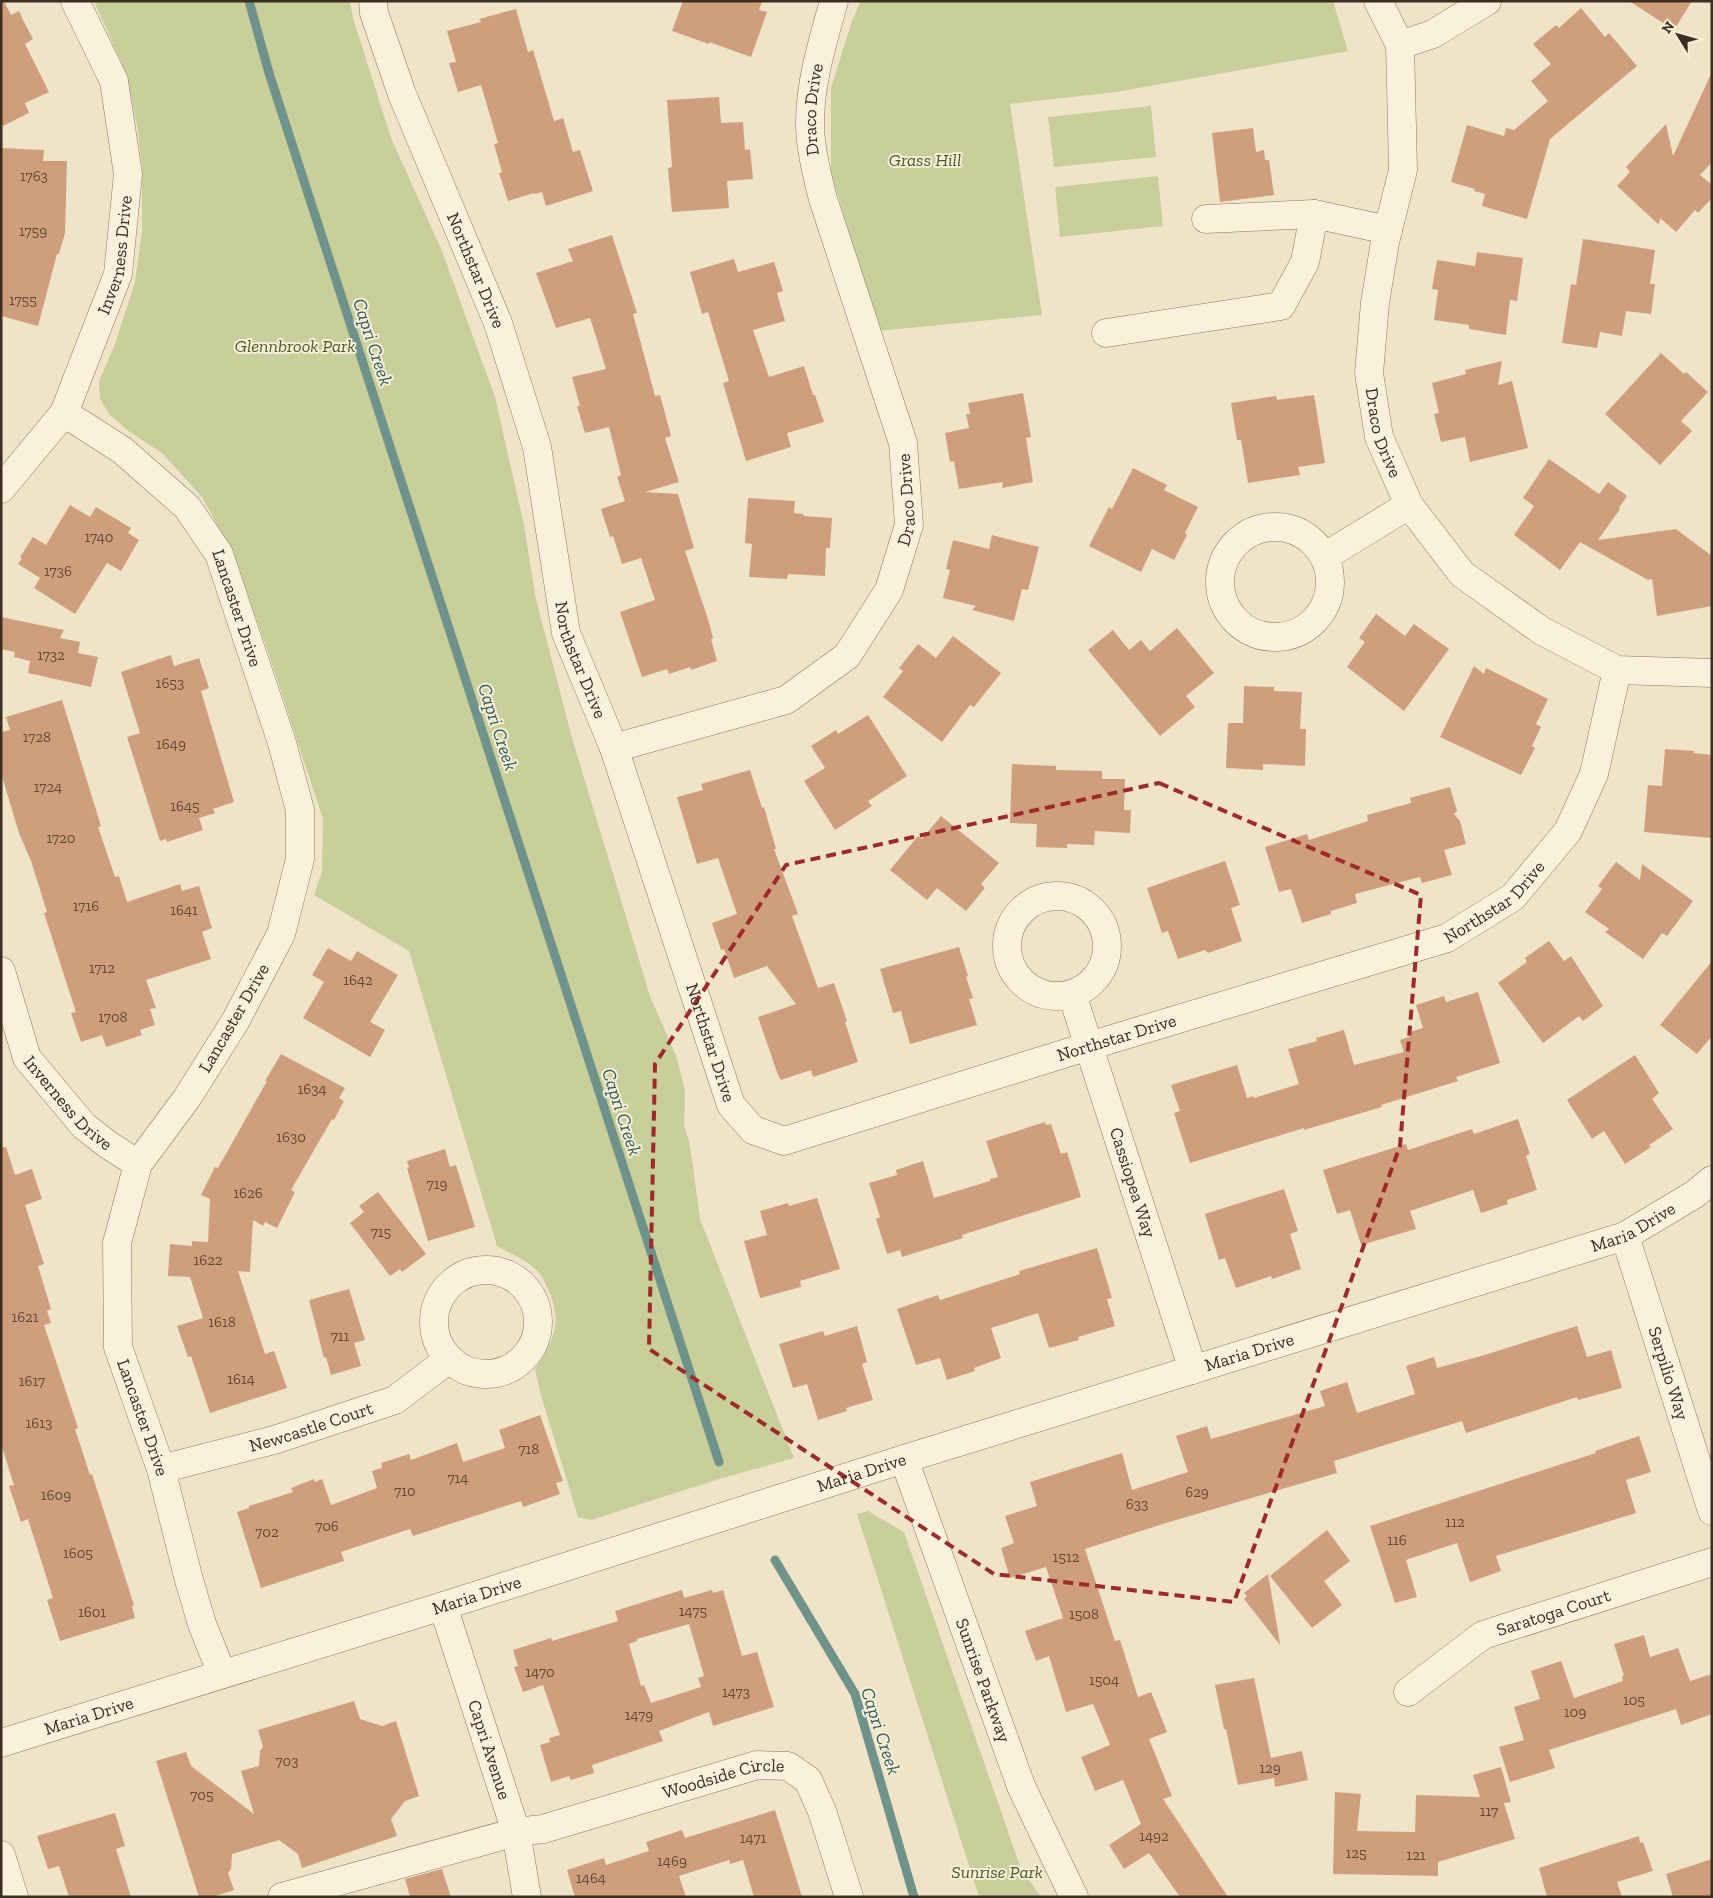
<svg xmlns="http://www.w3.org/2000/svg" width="1713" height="1898" font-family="'Zilla Slab',serif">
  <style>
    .green { fill: #c9cf9b }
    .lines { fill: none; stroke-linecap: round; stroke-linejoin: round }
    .stream { stroke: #6f938a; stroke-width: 9 }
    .building { fill: #cf9f7d; fill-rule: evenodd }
    .minor-casing { stroke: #8d765c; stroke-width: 29 }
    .minor { stroke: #faf1dc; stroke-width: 28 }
    .marked { fill: none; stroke: #9e2a2b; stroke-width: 4; stroke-dasharray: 10 6; stroke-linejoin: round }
    .labels { text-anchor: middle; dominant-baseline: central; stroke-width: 4; stroke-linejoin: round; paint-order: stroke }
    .number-label { font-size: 15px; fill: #624a37 }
    .street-label { font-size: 18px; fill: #3d2e20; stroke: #f7eed8 }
    .park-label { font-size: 18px; font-style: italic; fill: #4d5a26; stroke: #f7eed8 }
    .water-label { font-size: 19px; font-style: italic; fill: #2f5d5a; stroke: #f7eed8 }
  </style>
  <rect width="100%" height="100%" fill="#f0e4c8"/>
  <path class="green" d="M94 1H350L353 18 391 138 442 251 495 397 524 525 536 599 572 738 650 996 677 1058 685 1091 684 1125 690 1145 700 1219 794 1458 719 1479 591 1520 578 1517 540 1392 535 1369C553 1343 562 1324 550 1294 547 1287 544 1279 539 1273 529 1261 511 1254 497 1246L409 951 314 895 322 871 323 819 267 649 232 552 202 497 162 453 127 430 109 414 100 399 99 381 115 344 135 282 142 231V169L138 131 127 76Z
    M861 1H1333L1348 51 1116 92 1010 104 1042 315 879 331 831 173V88L852 21Z
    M1151 106 1156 157 1054 167 1048 117Z
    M1158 176 1163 226 1060 237 1055 187Z
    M868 1511 904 1532 1021 1869 1041 1897H979L857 1514Z"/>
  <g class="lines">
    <path class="stream" d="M249 1 269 73 719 1462
      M775 1560 855 1694 914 1897"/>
  </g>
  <path class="building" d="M1 1H4L11 15 19 11 23 20 33 39 25 44 49 92 25 103 29 113 1 127Z
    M683 1H762L759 10 767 12 751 57 709 42V44L672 31Z
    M1629 1H1692L1674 30Z
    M1581 8 1605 37 1609 33 1637 66 1550 139 1527 219 1482 206 1485 194 1474 191 1475 189 1451 182 1467 125 1504 136 1506 128 1514 130 1548 101 1531 81 1551 64 1533 44 1556 25 1559 28Z
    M516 9 528 52 533 50 554 121 563 118 573 152 580 150 593 191 546 206 542 192 535 194 534 193 508 201 499 173 502 172 494 144 498 143 481 85 458 92 449 63 456 62 447 31 481 22 479 19Z
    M1712 72V162L1700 175 1712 185V198L1698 213 1695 210 1676 232 1660 218 1659 225 1617 186 1630 172 1626 167 1666 124 1673 156Z
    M719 97 721 123 743 122 745 150 750 149 753 179 727 181 729 208 672 212 668 168 672 167 667 100Z
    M1253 128 1256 152 1264 150 1265 160H1269L1274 195 1220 202 1212 133Z
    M1 148 44 150 43 161H67L65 233 59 254H57L38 326 1 316Z
    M612 235 637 313 633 314 655 396 660 395 671 436 665 438 679 482 645 492 678 494 694 548 685 551 708 619 713 638 711 639 717 661 691 670 690 667 669 674 667 669 642 677 620 612 655 600 641 558 622 564 613 536 610 537 601 509 625 501 617 477 621 475 609 427 585 433 577 406H580L572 377 606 369 590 318 556 328 536 273 573 261 568 249Z
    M1583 239 1655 250 1650 284H1655L1651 314 1626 311 1622 336 1600 332 1597 348 1562 343 1571 284 1576 285Z
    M1477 252 1523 258 1517 301 1510 300 1506 335 1469 329V325L1434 320 1438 290 1432 289 1437 260 1475 266Z
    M734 259 738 272 774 262 783 291 777 293 785 321 753 330 769 377 804 366 813 395H815L824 422 787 433 791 447 746 461 723 383 729 381 708 312 702 314 690 272Z
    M1661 353 1684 374 1686 372 1708 392 1681 421 1692 431 1660 465 1605 414Z
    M1502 361 1498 385 1512 381 1528 448 1470 462 1465 437 1441 442 1434 414 1439 413 1432 383 1466 374 1465 370Z
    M1023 393 1031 437 1026 438 1033 482 1002 488 1003 482 959 489 954 461 950 462 945 433 969 428 966 414H970L968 403Z
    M1314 395 1325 463 1298 467 1300 475 1248 483 1241 440H1237L1231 403 1276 396 1277 400Z
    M1549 459 1599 494 1608 482 1627 496 1619 508 1620 509 1598 540 1676 529 1712 556V606L1657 616 1652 579 1648 580 1580 542 1560 570 1514 535 1534 506 1523 498Z
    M1133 468 1167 485 1164 490 1198 507 1185 533 1187 535 1174 560 1152 549 1141 572 1089 546 1109 507 1112 509Z
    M748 498 795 501 794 513 803 514 804 516 832 518 830 548H826L825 576 788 574 787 579 749 577 752 544 745 543Z
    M70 505 90 517 96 507 131 528 128 533 139 540 121 571 107 563 75 614 34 588 40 578 18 564 22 558 20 557 33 537 46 545Z
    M992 535 1039 547 1028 590 1022 589 1014 621 972 610 976 606 943 598 950 570 946 569 953 540 989 549Z
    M1376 614 1405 636 1414 624 1449 649 1404 711 1347 667 1365 642 1359 638Z
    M1 617 64 630 60 638 80 642 78 653 98 657 91 687 28 673 30 661 14 657 15 652 1 649Z
    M1177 628 1214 673 1186 696 1195 707 1160 736 1088 650 1113 630 1129 650 1141 640 1150 651Z
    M953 636 1001 673 974 707 970 705 942 742 883 697 903 671 899 668 918 644 936 658Z
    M171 655 174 666 199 658 209 688 201 691 234 802 213 809 215 813 199 818 203 830 167 842 166 839 160 841 127 737 140 733 121 672Z
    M1474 666 1484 674 1486 668 1548 699 1536 724 1541 727 1532 746 1535 748 1521 775 1440 737Z
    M1244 686 1274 687V691L1302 692 1300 729H1306L1305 766 1263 764V770L1226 768 1228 723H1243Z
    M62 700 101 826 98 827 115 877 119 876 127 902 180 884 182 891 199 886 212 928 202 932 211 959 146 980 156 1008 150 1009 155 1025 140 1030 142 1035 106 1047 102 1035 81 1042 71 1013 76 1012 44 913 47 912 31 861 19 833 1 773V732L10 730 6 717Z
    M868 715 907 776 868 801 872 806 835 830 804 781 825 768 811 746 836 730 838 734Z
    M1665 749 1694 751V753L1712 755V838L1644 832 1648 785 1662 786Z
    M1012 764 1056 766V770L1102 771V779H1125L1124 810H1131L1130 833 1095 831 1094 845 1067 844V848L1036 847 1037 824 1010 823Z
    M750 770 762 808 764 807 776 849H774L798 914 792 916 818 988 834 983 847 1021 845 1022 858 1062 813 1077 811 1070 781 1080 778 1075 758 1017 796 1004 767 966 734 978 724 949 721 950 712 923 737 914 718 858 697 864 677 797 703 790 701 784Z
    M1450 787 1457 811 1454 814 1460 821 1466 844 1444 850 1452 875 1422 883 1420 877 1355 894 1357 903 1331 911V914L1302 923 1291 889 1279 892 1265 847 1307 834 1309 840 1368 821 1367 815 1411 803 1410 798Z
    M941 816 999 863 981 884 985 888 966 911 937 888 927 900 890 870 918 836 922 839Z
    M1225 861 1240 905 1231 908 1242 941 1208 953 1205 950 1178 959 1168 931 1162 933 1147 888Z
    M1616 862 1640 880 1642 864 1693 901 1667 936 1662 933 1643 959 1605 932 1609 929 1585 912 1602 889 1598 886Z
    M1549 941 1564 961 1571 956 1603 1006 1583 1021 1579 1016 1543 1043 1498 983 1527 962 1525 958Z
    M959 947 968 976 966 977 973 998 969 999 977 1025 910 1044 901 1011 893 1013 880 969Z
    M328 948 351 961 357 951 398 975 370 1022 385 1030 370 1057 303 1018 324 982 312 975Z
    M1712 961V1036L1697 1054 1660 1025Z
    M1478 992 1500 1063 1456 1077 1458 1081 1381 1105 1382 1107 1304 1130V1128L1190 1163 1174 1113 1180 1111 1171 1085 1237 1065 1247 1098 1253 1096 1254 1098 1299 1084 1288 1049 1317 1041 1316 1038 1344 1030 1354 1065 1404 1052 1400 1040 1411 1036 1410 1032 1423 1028 1416 1005 1444 996 1446 1002Z
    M281 1054 345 1088 339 1098 344 1101 334 1120 332 1119 291 1190 295 1192 277 1228 265 1222 263 1226 253 1220 250 1272 238 1271 265 1354 274 1351 287 1388 210 1413 191 1356 188 1357 177 1326 203 1318 190 1277 168 1276 170 1244 192 1246V1241L208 1242 210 1199 201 1195 215 1167 218 1168 267 1081H265Z
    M1635 1055 1659 1093 1652 1099 1673 1129 1649 1145 1651 1147 1625 1164 1604 1131 1592 1139 1567 1100Z
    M1518 1119 1530 1154 1526 1156 1537 1190 1507 1200 1508 1204 1481 1213 1473 1190 1410 1211 1416 1229 1361 1245 1350 1210 1337 1214 1323 1170 1406 1144 1408 1150 1472 1129 1474 1134Z
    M1045 1122 1046 1125 1051 1124 1061 1154 1067 1152 1081 1197 962 1235 963 1238 902 1257 900 1250 887 1254 876 1219 880 1217 869 1183 897 1175 896 1170 923 1161 934 1198 990 1181V1179L998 1177 986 1141Z
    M1 1147H6L15 1175 32 1169 42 1199 25 1205 44 1264 38 1266 51 1309 47 1311 51 1323 44 1325 78 1428 75 1429 90 1475 92 1474 134 1605 132 1606 135 1618 60 1641 47 1600 53 1598 28 1519 21 1522 9 1486 14 1485 1 1444Z
    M445 1149 450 1167 456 1165 475 1227 428 1241 407 1168 409 1167 407 1161Z
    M1284 1189 1298 1231 1290 1234 1301 1269 1272 1279 1271 1276 1236 1288 1225 1258 1219 1260 1205 1214Z
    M378 1192 426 1254 402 1272 400 1269 390 1276 350 1223 364 1212 359 1206Z
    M817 1198 840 1269 800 1281 801 1287 760 1298 744 1241 767 1235 760 1211 788 1203 789 1206Z
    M1097 1248 1112 1298 1107 1299 1115 1326 1078 1337 1079 1340 1049 1348 1038 1313 991 1328 1001 1358 974 1368 975 1371 947 1380 940 1358 916 1365 897 1309 938 1295 940 1300 1020 1274 1019 1271Z
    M349 1289 365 1340 354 1343 361 1366 331 1375 326 1357 324 1358 309 1300Z
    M857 1326 867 1362 862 1364 873 1400 846 1408 847 1411 818 1420 807 1384 793 1388 779 1344 823 1331 825 1336Z
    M1577 1326 1587 1357 1611 1350 1622 1388 1578 1400 1577 1397 1466 1433 1462 1421 1334 1461 1337 1473 1166 1523 1085 1549 1115 1641 1120 1640 1138 1697 1151 1692 1167 1732 1149 1739 1172 1796 1163 1799 1228 1897H1180L1149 1853 1124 1869 1109 1845 1141 1824 1123 1780 1095 1791 1081 1757 1110 1745 1093 1704 1066 1712 1049 1656 1036 1661 1025 1631 1063 1618 1046 1567 1010 1578 1001 1548 1014 1543 1005 1516 1037 1506 1030 1482 1122 1453 1132 1490 1188 1472 1176 1436 1207 1426 1211 1439 1325 1406 1320 1391 1347 1382 1357 1413 1415 1394 1406 1366 1434 1357 1437 1368 1481 1356Z
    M540 1415 563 1481 556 1483 560 1494 523 1507 521 1501 413 1536 410 1529 341 1552 344 1561 261 1588 237 1512 249 1508V1506L293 1492 291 1488 314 1479 315 1482 322 1479 331 1505 377 1488 372 1471 382 1468 381 1463 409 1454 411 1460 457 1443 463 1462 505 1448 499 1430Z
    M1639 1436 1651 1472 1626 1480 1636 1513 1496 1556 1501 1571 1470 1582 1457 1543 1406 1560 1417 1597 1395 1603 1370 1526 1596 1453 1595 1451Z
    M1327 1530 1350 1561 1324 1581 1342 1605 1312 1628 1270 1576Z
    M1268 1574 1279 1637 1280 1645 1244 1599 1247 1596 1244 1593Z
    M682 1590 684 1598 712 1590 713 1593 723 1590 742 1656 757 1652 774 1707 713 1726 709 1712 659 1731 663 1741 592 1765 594 1773 571 1780 569 1776 551 1782 540 1745 550 1742 549 1738 560 1735 543 1685 523 1692 514 1667 518 1666 513 1650 551 1638 552 1641 618 1621 615 1611ZM689 1624 704 1676 698 1678 701 1687 651 1703 644 1685 641 1686 629 1644 637 1641V1639Z
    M1644 1635 1650 1657 1678 1648 1690 1681 1712 1674V1714L1681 1725 1676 1709 1549 1750 1555 1768 1510 1782 1499 1747 1524 1740 1514 1707 1540 1699 1531 1671 1561 1661 1574 1698 1623 1681 1622 1676H1624L1614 1644Z
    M1254 1678 1271 1758 1302 1751 1308 1780 1275 1787 1274 1778 1238 1785 1226 1729H1224L1215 1685Z
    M354 1701 360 1719 382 1726 396 1721 419 1796 405 1801 391 1819 397 1836 302 1868 298 1854 279 1840 232 1854 231 1869 228 1873 234 1890 212 1897H199L156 1761 186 1752 191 1766 254 1814 241 1771 259 1766 260 1751 263 1747 258 1730Z
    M1501 1767 1511 1802 1504 1803 1515 1839 1438 1862V1876L1333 1874 1335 1792 1361 1794 1357 1831 1415 1832 1416 1795 1480 1797 1473 1775Z
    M775 1810 802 1897H754L743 1860 730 1864 729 1860 679 1876 686 1897H575L567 1870 604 1858 606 1865 649 1851 646 1842 682 1830 685 1838Z
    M115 1813 125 1846 116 1849 131 1897H69L59 1866 48 1869 37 1836Z
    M1639 1836 1640 1843 1643 1842 1653 1871 1617 1882 1622 1897H1547L1539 1868Z
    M1712 1859V1897H1673L1666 1874Z
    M442 1869 451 1897H410L405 1879Z"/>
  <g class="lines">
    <g class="minor-casing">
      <g id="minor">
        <path id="s1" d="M373 1 374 13 402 94 498 323 537 447 566 633 614 748 731 1105 753 1130 784 1141 1089 1046 1447 938 1513 897 1568 831 1594 774 1617 670"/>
        <path id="s2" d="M1378 1 1400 45 1403 170 1385 242 1375 303 1369 373 1379 437 1409 505 1462 574 1542 631 1617 670 1712 673"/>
        <path d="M1400 45 1433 34 1487 1"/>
        <path d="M1206 219 1314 214"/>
        <path d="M1106 333 1281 306 1305 262 1314 214 1388 230"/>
        <path id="s3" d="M64 413 122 450 187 507 219 554 282 743 300 810V859L281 934 236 1020 187 1098 138 1164 117 1243 118 1347 161 1469 189 1580 202 1624 222 1674"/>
        <path id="s4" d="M1 489 64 413 118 274 128 174 114 81 75 1"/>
        <circle cx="1275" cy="582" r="55"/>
        <path d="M1324 557 1409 505"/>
        <path id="s5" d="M614 748 786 700 847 656 889 590 909 525 903 443 823 199C817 175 810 148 810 123 810 81 823 41 834 1"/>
        <circle cx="1057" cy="946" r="50"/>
        <path id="s6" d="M1 971 27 1058 84 1126 107 1144 138 1164"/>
        <path id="s7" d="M1072 994 1193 1370"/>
        <path id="s8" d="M1625 1236 1712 1511"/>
        <circle cx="486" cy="1322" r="52"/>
        <path id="s9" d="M904 1459 1021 1786 1074 1897"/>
        <path id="s10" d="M161 1469 274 1440 395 1400 449 1359"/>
        <path id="s11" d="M443 1606 516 1832 527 1897"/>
        <path id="s12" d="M1408 1692 1483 1635 1712 1562"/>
        <path id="s13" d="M1 1743 443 1606 904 1459 1625 1236 1695 1194 1712 1180"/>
        <path d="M1 1855 14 1897"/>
        <path id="s14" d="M282 1897 516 1832 543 1829 757 1765 788 1766 808 1780 822 1811 849 1897"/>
      </g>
    </g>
    <use href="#minor" class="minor"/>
  </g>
  <path class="marked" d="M1159 783 1421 895 1400 1146 1234 1602 994 1574 649 1349 655 1064 786 865Z"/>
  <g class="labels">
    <g class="number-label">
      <text x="34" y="176">1763</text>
      <text x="33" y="231">1759</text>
      <text x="23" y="300">1755</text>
      <text x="99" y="537">1740</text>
      <text x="58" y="571">1736</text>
      <text x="51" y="655">1732</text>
      <text x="170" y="683">1653</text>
      <text x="37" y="737">1728</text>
      <text x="171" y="744">1649</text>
      <text x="48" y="787">1724</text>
      <text x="185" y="806">1645</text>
      <text x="61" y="838">1720</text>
      <text x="86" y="906">1716</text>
      <text x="184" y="910">1641</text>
      <text x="102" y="968">1712</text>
      <text x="358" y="980">1642</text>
      <text x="113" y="1017">1708</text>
      <text x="312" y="1089">1634</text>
      <text x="291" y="1137">1630</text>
      <text x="437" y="1184">719</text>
      <text x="248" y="1193">1626</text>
      <text x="381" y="1232">715</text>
      <text x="208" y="1260">1622</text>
      <text x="25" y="1317">1621</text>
      <text x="222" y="1322">1618</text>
      <text x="340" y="1336">711</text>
      <text x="241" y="1379">1614</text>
      <text x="32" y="1381">1617</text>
      <text x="39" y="1423">1613</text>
      <text x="529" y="1449">718</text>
      <text x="458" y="1478">714</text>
      <text x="405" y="1491">710</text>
      <text x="1197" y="1492">629</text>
      <text x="56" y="1495">1609</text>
      <text x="1137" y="1504">633</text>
      <text x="1455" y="1522">112</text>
      <text x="327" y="1526">706</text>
      <text x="267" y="1532">702</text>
      <text x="1397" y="1540">116</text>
      <text x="78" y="1553">1605</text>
      <text x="1066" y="1557">1512</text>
      <text x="693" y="1611">1475</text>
      <text x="92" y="1612">1601</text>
      <text x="1084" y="1614">1508</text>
      <text x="540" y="1672">1470</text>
      <text x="1104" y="1680">1504</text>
      <text x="736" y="1692">1473</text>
      <text x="1634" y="1700">105</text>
      <text x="1575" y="1712">109</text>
      <text x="639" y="1715">1479</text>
      <text x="287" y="1761">703</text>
      <text x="1270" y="1768">129</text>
      <text x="202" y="1795">705</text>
      <text x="1489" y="1811">117</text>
      <text x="1154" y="1836">1492</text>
      <text x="753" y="1838">1471</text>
      <text x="1356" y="1853">125</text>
      <text x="1416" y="1855">121</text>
      <text x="672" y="1861">1469</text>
      <text x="591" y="1878">1464</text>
    </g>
    <g class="street-label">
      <text stroke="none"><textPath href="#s5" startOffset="830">Draco Drive</textPath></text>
      <text stroke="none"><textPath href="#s4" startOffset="266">Inverness Drive</textPath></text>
      <text stroke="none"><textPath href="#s1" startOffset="289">Northstar Drive</textPath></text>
      <text stroke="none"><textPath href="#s2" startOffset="442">Draco Drive</textPath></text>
      <text stroke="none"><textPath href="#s5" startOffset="425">Draco Drive</textPath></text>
      <text stroke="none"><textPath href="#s3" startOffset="269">Lancaster Drive</textPath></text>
      <text stroke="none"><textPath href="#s1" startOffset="694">Northstar Drive</textPath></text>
      <text stroke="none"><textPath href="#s1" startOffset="1984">Northstar Drive</textPath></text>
      <text transform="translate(234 1018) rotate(-60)">Lancaster Drive</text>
      <text stroke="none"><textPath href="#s1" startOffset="1579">Northstar Drive</textPath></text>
      <text stroke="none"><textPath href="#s1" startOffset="1099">Northstar Drive</textPath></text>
      <text stroke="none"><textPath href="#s6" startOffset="152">Inverness Drive</textPath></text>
      <text stroke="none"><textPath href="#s7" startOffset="198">Cassiopea Way</textPath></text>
      <text stroke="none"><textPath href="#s13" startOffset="1712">Maria Drive</textPath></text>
      <text stroke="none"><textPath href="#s13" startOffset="1308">Maria Drive</textPath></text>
      <text stroke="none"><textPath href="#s8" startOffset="144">Serpilio Way</textPath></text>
      <text stroke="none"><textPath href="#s3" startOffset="1139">Lancaster Drive</textPath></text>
      <text stroke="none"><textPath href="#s10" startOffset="156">Newcastle Court</textPath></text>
      <text stroke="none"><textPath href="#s13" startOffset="902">Maria Drive</textPath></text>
      <text stroke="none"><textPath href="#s13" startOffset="498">Maria Drive</textPath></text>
      <text stroke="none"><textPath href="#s12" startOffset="168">Saratoga Court</textPath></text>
      <text stroke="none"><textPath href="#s9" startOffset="235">Sunrise Parkway</textPath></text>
      <text stroke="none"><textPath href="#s13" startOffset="92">Maria Drive</textPath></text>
      <text stroke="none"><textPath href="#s11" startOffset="151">Capri Avenue</textPath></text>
      <text stroke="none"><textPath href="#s14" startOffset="458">Woodside Circle</textPath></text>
    </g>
    <g class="park-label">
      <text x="925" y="160">Grass Hill</text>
      <text x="295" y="346">Glennbrook Park</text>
      <text x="997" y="1872">Sunrise Park</text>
    </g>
    <g class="water-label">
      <text transform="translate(373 342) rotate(72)">Capri Creek</text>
      <text transform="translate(498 727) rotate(72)">Capri Creek</text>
      <text transform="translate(622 1112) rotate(72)">Capri Creek</text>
      <text transform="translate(881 1731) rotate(72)">Capri Creek</text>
    </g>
  </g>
  <rect width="1713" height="1898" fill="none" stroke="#3d2e20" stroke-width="5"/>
  <g transform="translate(1678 35) rotate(307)" stroke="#f7eed8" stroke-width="4" paint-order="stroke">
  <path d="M0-4L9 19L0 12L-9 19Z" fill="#3d2e20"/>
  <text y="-8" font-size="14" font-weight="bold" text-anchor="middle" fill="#3d2e20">N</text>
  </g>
</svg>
